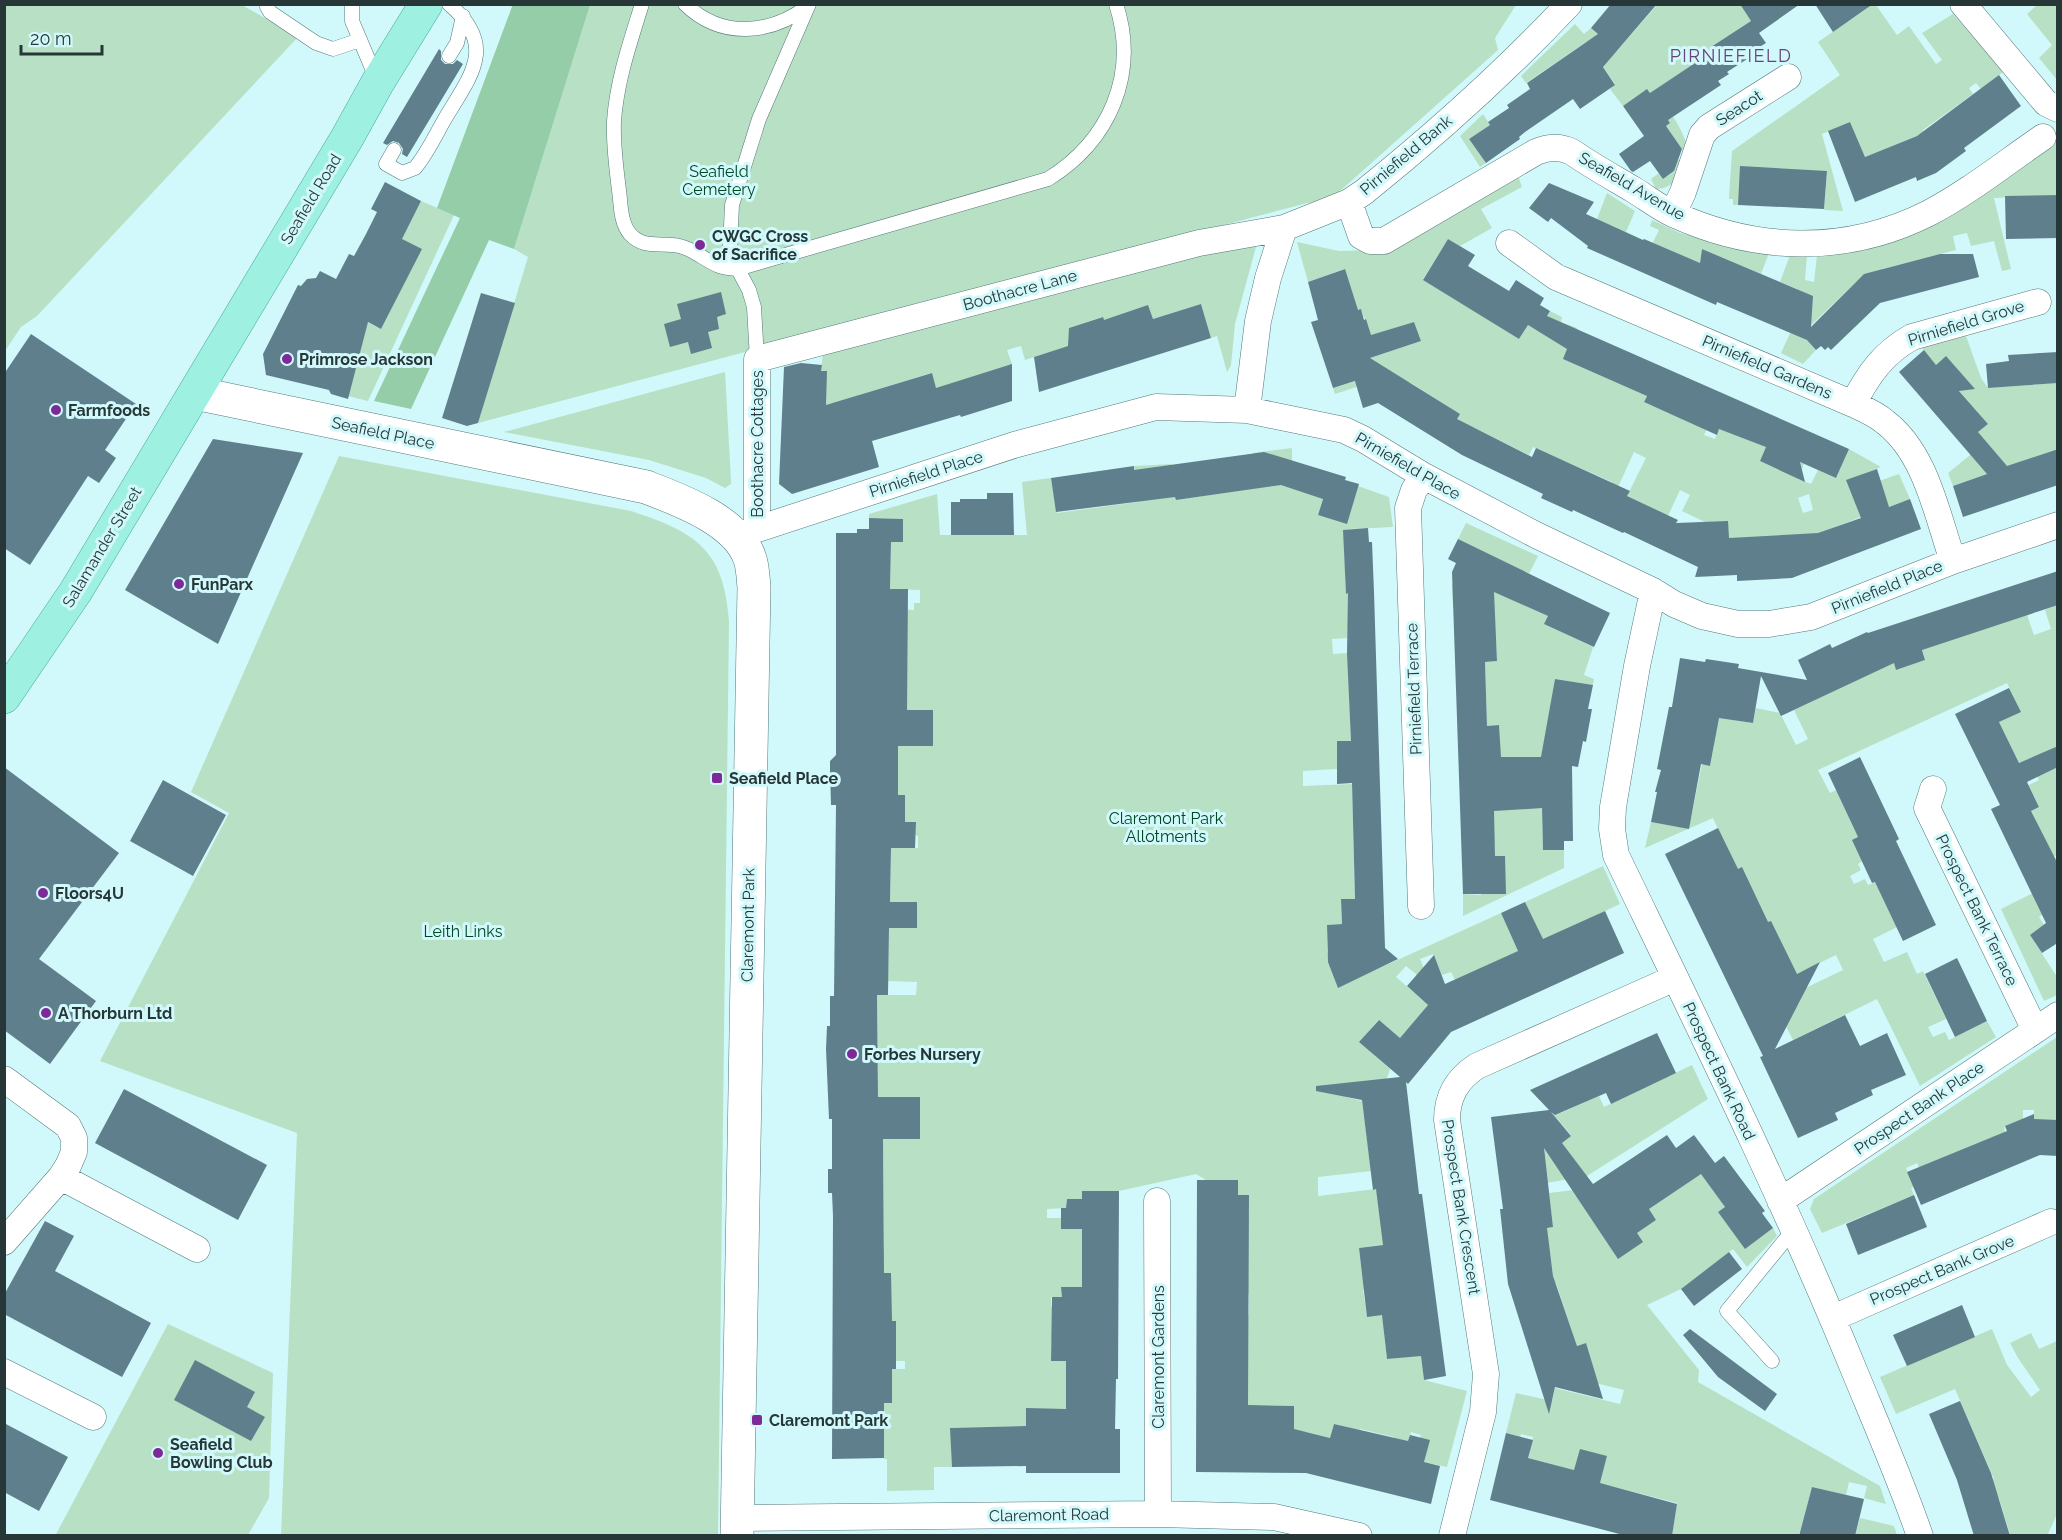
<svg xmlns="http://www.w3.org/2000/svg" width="2062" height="1540" font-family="Raleway,sans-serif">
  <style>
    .green { fill: #b8e0c4; fill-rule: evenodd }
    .forest { fill: #94cda7 }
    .building { fill: #5f7f8c }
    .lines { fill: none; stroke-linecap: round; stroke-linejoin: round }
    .lane-casing { stroke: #53787a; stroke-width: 15 }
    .street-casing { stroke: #53787a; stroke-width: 27 }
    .secondary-casing { stroke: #53787a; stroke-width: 34 }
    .primary-casing { stroke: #4ba998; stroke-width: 34 }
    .lane { stroke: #fff; stroke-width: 14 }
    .street { stroke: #fff; stroke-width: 26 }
    .secondary { stroke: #fff; stroke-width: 33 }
    .primary { stroke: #9ef1e0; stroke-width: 33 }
    .poi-dot { fill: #7d2998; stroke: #d1f9fb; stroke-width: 2 }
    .labels { text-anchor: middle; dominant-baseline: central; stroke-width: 6; stroke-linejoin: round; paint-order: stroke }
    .street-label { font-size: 16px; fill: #273738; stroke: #d1f9fb }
    .park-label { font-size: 16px; fill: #004825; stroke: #d1f9fb }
    .poi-label { font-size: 16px; font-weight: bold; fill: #273738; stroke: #d1f9fb; text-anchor: start }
    .neighbourhood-label { font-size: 18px; letter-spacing: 1.5px; fill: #6a4179; stroke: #d1f9fb }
  </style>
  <rect width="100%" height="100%" fill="#d1f9fb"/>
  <path class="green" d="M2038 4 2057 5V80L2039 58 2052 45 2027 14Z
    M5 5H242L298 37 37 316 21 327 5 351Z
    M590 5H1516L1495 38 1498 50 1330 200 1307 203 478 423 528 257 514 249Z
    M1657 5H1753L1744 10 1751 21 1711 47 1713 51 1655 90C1670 114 1706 152 1677 179 1671 185 1665 189 1656 189L1651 179 1659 173 1663 179 1675 171 1671 165 1686 155 1666 126 1670 123 1648 90 1623 106 1610 89 1615 84 1586 42 1526 83 1521 76 1575 24 1584 34 1591 28 1617 51Z
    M1866 5H1876L1897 35 1909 26 1936 64 1942 60 1922 33 1953 14 2003 72 1981 89 1976 83 1969 88 1973 94 1923 130 1924 133 1865 157 1850 122 1822 134 1843 211 1824 210 1827 172 1738 205H1733V199H1729L1732 151 1840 75 1818 42 1868 8Z
    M1483 114 1490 125 1469 139 1486 163 1480 167 1460 136Z
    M2057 139V195L1994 198 2011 269 2002 271 1994 241 1971 246 1967 233 1953 236 1956 250 1882 269V294L1863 275 1802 334 1816 350 1803 364 1781 353 1803 305 1797 289 1780 282 1790 255H1807L1805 280 1814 282 1817 255 2004 177Z
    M1516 170 1522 187 1481 209 1492 228 1460 246 1448 239 1423 279 1519 339 1528 325 1538 331 1550 311 1562 317 1561 322 1577 328 1564 358 1654 378 1644 402 1669 413 1709 425 1704 435 1715 439 1719 429 1727 432 1732 421 1766 447 1760 461 1773 467 1797 461 1804 464 1798 479 1811 484 1818 470 1836 478 1849 449 1881 467 1861 475 1865 486 1899 474 1910 499 1875 512 1856 505 1861 517 1809 537 1729 538 1711 525 1682 511 1690 495 1680 490 1655 544 1662 513 1627 496 1646 458 1634 452 1603 520 1612 482 1533 447 1529 455 1475 428 1469 434 1453 424 1459 414 1411 383 1384 378 1335 394 1333 388 1357 381 1352 364 1421 341 1414 322 1369 336V328L1361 310 1355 311 1344 269 1308 282 1297 242 1339 251 1374 250ZM1809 494 1813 510 1803 513 1798 498Z
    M1607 193 1635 211 1626 232 1595 224Z
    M421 201 454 215 368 401 348 396 351 314 381 329 392 307 402 239Z
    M1652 220 1680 233 1769 253 1761 274 1702 249 1700 263 1652 244 1659 230 1650 226Z
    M1256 242V247L1235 324 1231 365 1227 372 1217 336 1211 338 1201 304 1153 319 1148 305 1108 334 1102 317 1069 328 1074 344 1025 360 1021 346 1007 350 1012 364 945 419 931 373 859 395 830 448 821 376H827V371H821L823 351 921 324Z
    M1966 336 1981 378 1988 388 2057 383V449L1953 486 1948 473 1986 442 1978 432 1988 424 1944 373 1946 356 1936 365 1921 347Z
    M725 372 731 481V484L725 488 706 478 649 460 504 432Z
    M1292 448V488L1323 498 1318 515 1332 519 1335 512 1349 516 1358 486 1389 497 1393 527 1350 529 1344 543 1346 593 1374 592 1348 628 1347 638 1332 639 1333 654 1348 653 1351 741 1337 742V756L1351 768 1303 771V786L1352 784 1355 899 1341 900 1342 924 1327 925V951L1338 987 1501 913 1518 951 1455 980 1451 972 1442 975 1433 954 1420 959 1429 981 1421 984 1416 974 1406 966 1396 977 1428 1005 1400 1038 1378 1020 1360 1042 1390 1069 1384 1087 1349 1083 1346 1097 1362 1101 1371 1171 1318 1177V1196L1376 1189 1395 1243 1359 1248 1362 1273 1412 1284 1363 1290 1367 1316 1394 1313 1407 1331 1384 1334 1387 1359 1421 1355 1424 1380 1467 1391 1447 1467 1424 1462 1429 1441 1420 1438 1421 1435 1411 1432 1404 1456 1391 1453 1394 1437 1360 1429 1359 1430 1334 1424 1330 1438 1307 1432 1293 1436V1406L1258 1405 1242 1435 1248 1346H1237V1315H1249V1294H1238C1252 1256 1251 1254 1238 1216H1249V1195H1238V1180H1206L1196 1174 1119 1191H1082V1199H1067L1066 1208 1047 1209V1218H1061V1229H1082V1287H1062V1297H1051V1307H1066L1051 1340V1361H1066V1369L1103 1414 1026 1426 951 1428 952 1467H934V1490L887 1491V1459H884V1403H892V1369H905V1361H881V1321L891 1288V1273H881L884 1244 883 1139H920L878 1097 877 995H916L917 982 888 981 889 928H917V902H890L891 848H918V836L915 835 916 822H905V795H889L898 774V746H933V711L881 710 898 609 914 610V603H920V590L890 589 891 542H903V519L869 518V514L937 494 940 535H1027L1022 482 1051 478 1057 513 1138 502 1134 466 1171 464 1176 500 1257 488 1253 453Z
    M339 456 631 511C695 532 724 549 729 621L718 1535H281L297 1133 100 1061 229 813 191 792Z
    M1466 523 1538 556 1515 601 1548 616 1545 624 1593 647 1584 675 1594 679 1593 685 1555 679 1541 776 1543 850H1564V868L1463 916V894L1481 895 1488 853H1495V846H1489L1488 758 1500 744 1499 725 1487 726 1485 662 1497 661 1496 641 1482 607 1453 608 1452 584 1478 595 1458 539Z
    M2057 605V855L2053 857 2031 811 2039 807 2029 785 2039 780 2028 759 2019 763 1999 722 2020 711 2007 683 1818 770 1830 793 1836 790 1858 837 1862 861 1858 864 1861 870 1850 876 1854 884 1865 879 1868 885 1876 882 1897 927 1873 939 1884 962 1907 952 1917 974 1923 971 1946 1019 1928 1027 1933 1037 1945 1032 1949 1040 1987 1021 1996 1037 1920 1086 1877 999 1793 1040 1780 1014 1798 1005 1800 1001 1798 995 1793 994 1843 970 1836 955 1778 983 1761 925 1744 913 1760 905 1755 895 1739 903 1731 885 1747 877 1742 868 1685 895 1724 842 1713 818 1645 848 1651 822 1674 826 1691 818 1702 764 1710 766 1714 746 1672 707 1674 694 1736 705 1734 720 1753 723 1756 708 1780 713 1796 745 1808 739 1794 710 1888 665 1893 659 1896 670 1925 660 1922 649 2027 615 2034 635 2051 629 2045 610Z
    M1603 866 1620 904 1543 940 1525 902Z
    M2057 881 2048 910 2039 917 2044 925 2030 935 2057 977V995L2044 1001 2001 909Z
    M2057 1037V1120H2034V1110H2023V1140L2015 1122 2004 1127 2005 1132 1925 1165 1928 1188 1917 1163 1906 1168 1914 1187 1911 1188 1914 1195 1822 1233 1810 1209 1814 1199Z
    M1692 1065 1708 1099 1587 1176 1546 1183 1539 1135 1562 1143 1571 1135 1547 1107 1561 1113 1599 1096 1604 1107Z
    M1701 1173 1725 1207 1718 1212 1730 1228H1773L1777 1236 1747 1267 1733 1249 1681 1289 1647 1305 1699 1370 1698 1382 1880 1486 1886 1504 1864 1498 1867 1486 1849 1482 1846 1495 1812 1487 1799 1535H1672L1677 1503 1611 1486 1595 1501 1607 1456 1574 1470 1528 1458 1533 1437 1521 1434 1520 1437 1506 1433 1516 1393 1552 1401 1555 1388 1620 1404 1624 1390 1579 1379 1586 1343 1577 1346 1556 1283H1554L1550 1252 1536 1229 1553 1227 1549 1193 1574 1190 1637 1233 1656 1220 1649 1209Z
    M168 1324 273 1373 269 1498 248 1535 55 1536Z
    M1992 1329 2007 1365 2031 1397 2040 1390 2018 1358 2010 1343 2031 1333 2039 1349 2057 1341V1514L2048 1534 2057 1535H2010L1999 1498 1982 1503 1978 1489 1994 1479 1955 1389 1896 1414 1880 1377Z
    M1860 1518 1894 1526 1897 1535 1855 1536Z"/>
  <path class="forest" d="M513 4 590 5 514 249 489 240 411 409 374 401 460 218 437 208Z"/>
  <path class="building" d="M1611 4H1657L1603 67 1615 85 1580 109 1573 99 1525 132 1519 137 1520 139 1486 163 1469 139 1490 125 1488 122 1509 108 1507 105 1530 89 1527 83 1598 34 1591 28Z
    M1740 4H1800L1759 33 1766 43 1753 51 1755 54 1727 72 1729 74 1718 81 1721 85 1668 120 1670 123 1666 126 1682 149 1674 171 1663 179 1650 161 1633 172 1631 171 1619 154 1644 136 1623 106 1647 89 1650 93 1713 51 1711 47 1751 21Z
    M1815 4H1873L1833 32Z
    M439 49 441 51V60L445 64H453L457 60 463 64 407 157 402 154 403 149 399 143 393 141 387 145 383 143Z
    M1999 75 2021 106 1964 148 1966 151 1936 173 1917 181 1916 177 1855 202 1828 131 1850 122 1865 157 1917 136Z
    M1740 166 1827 171 1824 209 1738 205Z
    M385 182 421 201 402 239 422 249 381 329 368 322 348 399 331 394 329 390 266 375 263 354 298 285 301 286 307 279 316 278 320 271 336 279 349 254 354 256 366 234 377 212 371 209Z
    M1549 183 1594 202 1586 214 1643 240 1644 239 1700 263 1702 249 1813 296 1811 327 1864 274 1940 254H1973L1979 277 1880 303 1831 350 1828 347 1825 350 1821 346 1816 350 1807 340 1717 302 1716 305 1587 248 1588 246 1551 218 1548 222 1529 208Z
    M2058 195V238L2006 239 2005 196Z
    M1448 239 1475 255 1468 266 1509 291 1516 280 1544 298 1540 305 1550 311 1547 316 1849 449 1836 478 1800 462 1805 482 1760 461 1766 447 1719 429 1717 435 1644 402 1647 396 1563 359 1567 349 1528 325 1519 339 1423 280Z
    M1345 269 1358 310 1361 309 1364 320 1366 319 1371 335 1414 322 1421 341 1370 358 1460 414 1457 419 1532 457 1536 448 1630 491 1627 496 1678 520 1676 523 1728 521 1729 538 1818 533 1861 518 1846 480 1877 469 1889 507 1910 499 1921 529 1792 578 1737 581V575L1695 577 1698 567 1624 532 1623 533 1573 510 1572 512 1541 498 1543 494 1462 455 1378 403 1363 408 1355 381 1333 388 1311 322 1318 320 1308 282Z
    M721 292 726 314 717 317 719 329 708 332 712 348 691 354 688 342 670 347 664 324 681 319 677 304Z
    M481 293 515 303 478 423 467 426 442 418Z
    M1201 304 1211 338 1039 392 1034 357 1068 346 1069 328 1103 317 1104 320 1148 305 1153 319Z
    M31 334 136 404 105 450 116 458 99 483 88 476 30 565 4 548V374Z
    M1924 350 1936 365 1946 356 1975 389 1959 391 1988 424 1978 432 2007 466 2058 449V485L1963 517 1953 486 1987 474 1899 372Z
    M2058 352V383L1988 388 1986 364 2009 361 2008 355Z
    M801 363 822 365 821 371H827L826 405 932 373 936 388 1012 364V401L961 417 960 415 872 441 879 467 792 494 779 484 784 367Z
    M213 439 303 453 218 644 125 590Z
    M1264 452 1346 477 1345 480 1359 484 1347 524 1318 515 1323 499 1281 485 1176 500 1175 497 1056 512 1051 478 1134 466V470Z
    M987 493H1013L1014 535H951V502H960V499H987Z
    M869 518 903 519V542H891L890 589H908L907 710H933V746H898V795H905V822H916L915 848H891L890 902H917V928H889L888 995H877L878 1097H920V1139H883L884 1273H891L892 1321H896V1369H892V1403H884V1458L832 1459 833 1216 832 1193H828V1169H832V1119H829L826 1049 827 1026H830V996H834L836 805H831L830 770V761L836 755V533H857V529H869Z
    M1368 528 1369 542H1372L1374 592 1385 948 1398 959 1338 988 1328 962 1327 925 1342 924 1341 899H1355L1352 783 1337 784V741H1351L1347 653 1348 593 1346 594 1343 530Z
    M1458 539 1610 613 1594 647 1544 624 1548 616 1494 592 1497 661 1485 662 1487 726 1499 725 1501 757H1541L1555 679 1593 685 1588 709H1592L1586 742 1583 741 1578 767 1572 766 1573 841H1564V850H1543L1542 808 1494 811 1495 856H1505L1506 894H1463L1452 572 1456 563 1448 559Z
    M2058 571V605L1922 650 1925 660 1896 670 1894 663 1781 716 1761 676 1753 723 1719 718 1710 766 1701 764 1689 829 1651 822 1657 792H1655L1661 770 1657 769 1669 707H1672L1680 658 1705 662 1706 659 1739 664 1738 668 1807 680 1798 660 1830 644 1832 648 1867 632 1868 633Z
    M2009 688 2021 712 1999 722 2019 763 2058 746V767L2027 782 2039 807 2031 811 2058 864V946L2056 944 2042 953 2030 935 2046 923 1991 809 2000 805 1955 714Z
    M1860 757 1899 839 1896 841 1936 925 1903 941 1875 882 1872 883 1852 840 1858 837 1828 773Z
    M4 767 119 853 39 959 96 1001 50 1064 4 1030Z
    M163 780 226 815 193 876 130 841Z
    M1718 828 1738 869 1742 867 1768 922 1771 921 1797 974 1820 962 1775 1049 1845 1015 1860 1046 1887 1033 1906 1075 1871 1090 1873 1095 1835 1113 1838 1120 1798 1138 1760 1057 1763 1056 1665 854Z
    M1525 902 1543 939 1605 911 1624 953 1451 1032 1408 1084 1406 1082 1419 1194H1422L1446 1376 1424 1380 1421 1356 1387 1359 1382 1315 1367 1317 1359 1248 1383 1245 1376 1189 1373 1190 1362 1100 1316 1091V1086L1400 1077 1359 1042 1379 1020 1400 1038 1428 1005 1407 986 1434 955 1445 984 1518 951 1501 913Z
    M1957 958 1987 1021 1955 1037 1925 974Z
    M1657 1033 1676 1073 1611 1104 1606 1093 1555 1115 1551 1112 1571 1136 1562 1143 1593 1184 1667 1135 1676 1148 1694 1135 1715 1163 1724 1156 1765 1211 1762 1213 1773 1228 1745 1249 1718 1212 1725 1207 1701 1174 1649 1209 1656 1220 1637 1233 1643 1242 1618 1259 1544 1148 1553 1227 1547 1228 1553 1276 1577 1346 1586 1343 1603 1399 1555 1387 1549 1414 1508 1284 1500 1209H1503L1491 1117 1549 1110 1530 1090Z
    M124 1089 267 1165 238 1220 95 1143Z
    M2034 1114V1119L2058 1120V1156L2040 1155 1921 1205 1907 1172 2007 1131 2005 1126Z
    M1197 1180H1238V1195H1249L1248 1405 1294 1406V1429L1330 1438 1334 1424 1408 1441 1410 1435 1430 1440 1424 1462 1440 1466 1431 1504 1306 1473 1196 1472Z
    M1082 1191H1119L1118 1379H1116L1115 1429H1120V1473H1026V1466L952 1467 950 1428 1026 1426V1408L1066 1409V1361H1051L1052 1297H1062L1061 1287H1082V1229H1061V1208H1066L1067 1199H1082Z
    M1914 1195 1927 1227 1858 1255 1846 1224Z
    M45 1221 74 1236 55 1271 151 1323 122 1377 4 1314V1295Z
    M1729 1252 1742 1269 1694 1306 1681 1289Z
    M1962 1305 1975 1337 1907 1366 1893 1335Z
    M1690 1329 1777 1394 1765 1411 1718 1377 1683 1335Z
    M195 1360 255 1392 247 1407 265 1417 251 1441 174 1400Z
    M1960 1401 1991 1473 2010 1536H1974L1957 1480 1929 1414Z
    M4 1423 68 1457 39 1511 4 1492Z
    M1506 1433 1533 1440 1528 1458 1574 1470 1580 1449 1607 1456 1600 1483 1677 1504 1672 1536H1627L1490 1500Z
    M1812 1487 1864 1499 1855 1536H1799Z"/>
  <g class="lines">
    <g class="lane-casing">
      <path id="lane" d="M268 4 267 7 270 12 316 43 333 49 360 40
        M352 4V21L377 80
        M642 4C630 43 617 80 614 121 613 144 616 167 619 190 621 204 620 222 630 234 643 248 656 243 673 245 690 246 704 260 719 266 724 268 731 268 737 269L1048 179C1109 141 1139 75 1116 4
        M685 4C721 39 770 35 808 6
        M449 56 457 43 463 16
        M394 150 386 164 402 173 415 168C427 154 436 134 446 117 472 74 497 45 449 4
        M757 359 754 307 749 290 734 262 730 247 732 205 759 119 809 4
        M1772 1361 1727 1311 1794 1229"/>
    </g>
    <g class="street-casing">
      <path id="street" d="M1963 4 2046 103 2058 109
        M1349 202 1361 236 1370 241H1384L1536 152C1548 147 1560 146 1572 152 1592 166 1614 178 1634 190 1647 198 1660 208 1673 214 1756 252 1846 255 1929 213 1969 192 2005 163 2043 137
        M1673 214 1683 192 1702 135 1709 127 1788 77
        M1509 243 1556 277 1853 404C1864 409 1876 414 1885 422 1926 453 1937 515 1953 561
        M1853 404C1868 375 1883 353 1912 337L2038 302
        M1247 410 1258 321 1268 278 1284 228 1349 202 1364 192C1436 134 1505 72 1569 4
        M757 529V359L1199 243 1284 228
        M736 536 1014 445 1156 407 1247 410 1344 430 1363 439 1424 476 1536 535 1653 591 1674 604 1702 616 1738 624H1769L1811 617 1953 561 2058 525
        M1653 591 1637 666 1613 807 1612 829 1616 855C1699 1027 1784 1199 1856 1375 1878 1428 1901 1481 1920 1536
        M1933 789 1927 808 2035 1030
        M1421 906 1408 508 1414 490 1424 476
        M4 1079 68 1126 74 1138V1152L68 1166 61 1177 4 1242
        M61 1177 197 1249
        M1157 1201 1158 1514
        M1780 1201 2058 1015
        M1833 1318 2051 1222
        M4 1372 93 1417
        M737 1518 1158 1514 1274 1517 1359 1536
        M1452 1536 1483 1412 1486 1374 1447 1120C1447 1096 1457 1079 1477 1066L1675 978"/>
    </g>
    <g class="secondary-casing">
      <path id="secondary" d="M195 393 646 487C680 500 738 521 750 559 753 568 753 578 754 587L737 1536"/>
    </g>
    <g class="primary-casing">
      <path id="primary" d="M4 697 76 591 347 138 378 82 426 4"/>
    </g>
    <use href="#lane" class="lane"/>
    <use href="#street" class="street"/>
    <use href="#secondary" class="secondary"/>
    <use href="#primary" class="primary"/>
  </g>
  <g class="poi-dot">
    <circle cx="700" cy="245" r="6"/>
    <circle cx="287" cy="359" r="6"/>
    <circle cx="56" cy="410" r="6"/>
    <circle cx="179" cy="584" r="6"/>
    <rect x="711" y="772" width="12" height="12" rx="3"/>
    <circle cx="43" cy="893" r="6"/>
    <circle cx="46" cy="1013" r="6"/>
    <circle cx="852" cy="1054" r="6"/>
    <rect x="751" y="1414" width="12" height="12" rx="3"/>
    <circle cx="158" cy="1453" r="6"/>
  </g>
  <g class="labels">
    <g class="street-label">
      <text transform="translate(1739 108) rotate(-33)">Seacot</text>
      <text transform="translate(1406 155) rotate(-40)">Pirniefield Bank</text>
      <text transform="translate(1632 186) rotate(30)">Seafield Avenue</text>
      <text transform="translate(311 199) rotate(-59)">Seafield Road</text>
      <text transform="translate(1020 290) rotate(-15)">Boothacre Lane</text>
      <text transform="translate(1966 323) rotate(-17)">Pirniefield Grove</text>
      <text transform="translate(1767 367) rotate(23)">Pirniefield Gardens</text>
      <text transform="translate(383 433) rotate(12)">Seafield Place</text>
      <text transform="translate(757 444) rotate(-90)">Boothacre Cottages</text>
      <text transform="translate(1408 466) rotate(30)">Pirniefield Place</text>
      <text transform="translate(926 474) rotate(-18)">Pirniefield Place</text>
      <text transform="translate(102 547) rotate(-59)">Salamander Street</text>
      <text transform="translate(1887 587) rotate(-22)">Pirniefield Place</text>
      <text transform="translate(1414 689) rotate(-92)">Pirniefield Terrace</text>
      <text transform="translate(1977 910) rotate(64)">Prospect Bank Terrace</text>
      <text transform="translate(748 925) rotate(-89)">Claremont Park</text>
      <text transform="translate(1719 1071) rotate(65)">Prospect Bank Road</text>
      <text transform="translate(1919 1108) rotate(-34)">Prospect Bank Place</text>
      <text transform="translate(1461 1207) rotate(81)">Prospect Bank Crescent</text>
      <text transform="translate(1942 1270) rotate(-23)">Prospect Bank Grove</text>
      <text transform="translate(1158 1357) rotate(-90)">Claremont Gardens</text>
      <text transform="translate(1049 1515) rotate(-1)">Claremont Road</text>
    </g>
    <g class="park-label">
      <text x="719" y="171">Seafield<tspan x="719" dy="18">Cemetery</tspan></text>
      <text x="1166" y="818">Claremont Park<tspan x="1166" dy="18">Allotments</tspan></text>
      <text x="463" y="931">Leith Links</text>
    </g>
    <g class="poi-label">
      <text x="712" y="236">CWGC Cross<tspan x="712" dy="18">of Sacrifice</tspan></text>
      <text x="299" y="359">Primrose Jackson</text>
      <text x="68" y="410">Farmfoods</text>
      <text x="191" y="584">FunParx</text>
      <text x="729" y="778">Seafield Place</text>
      <text x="55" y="893">Floors4U</text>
      <text x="58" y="1013">A Thorburn Ltd</text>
      <text x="864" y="1054">Forbes Nursery</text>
      <text x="769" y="1420">Claremont Park</text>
      <text x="170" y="1444">Seafield<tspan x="170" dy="18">Bowling Club</tspan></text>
    </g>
    <g class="neighbourhood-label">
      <text x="1731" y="55">PIRNIEFIELD</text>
    </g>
  </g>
  <rect width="2062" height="1540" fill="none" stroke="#273738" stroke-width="12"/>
  <path d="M21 45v9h81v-9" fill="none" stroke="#273738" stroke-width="3"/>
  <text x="30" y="45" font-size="18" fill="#273738" stroke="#d1f9fb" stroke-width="4.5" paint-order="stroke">20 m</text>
</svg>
